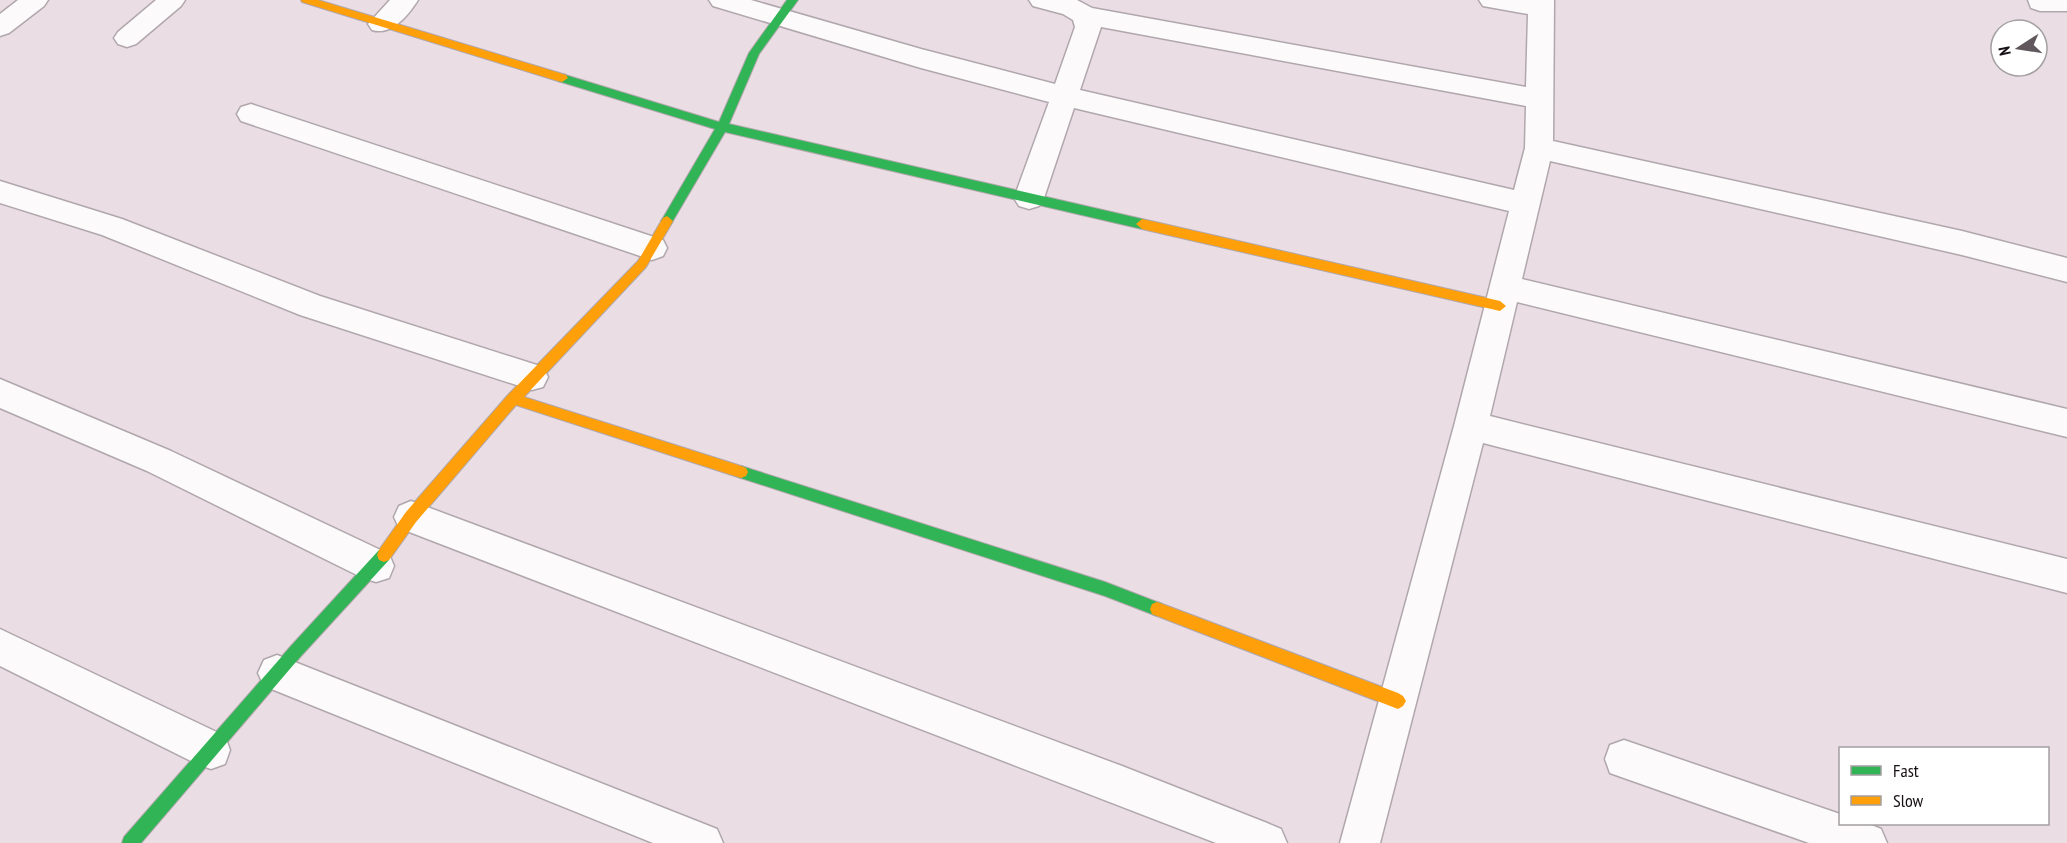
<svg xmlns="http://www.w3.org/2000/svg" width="2067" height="843" font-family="'PT Sans Narrow',sans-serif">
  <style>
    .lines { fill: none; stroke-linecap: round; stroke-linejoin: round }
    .street-casing { stroke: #b0a7ac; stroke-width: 3 }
    .fast-casing { stroke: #b0a7ac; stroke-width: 2 }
    .slow-casing { stroke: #b0a7ac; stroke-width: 2 }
    .street { fill: #fcfafb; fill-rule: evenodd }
    .fast { fill: #30b455; fill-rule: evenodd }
    .slow { fill: #ff9f0a; fill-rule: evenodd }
  </style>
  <rect width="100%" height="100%" fill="#eadde4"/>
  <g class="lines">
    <g class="street-casing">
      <path id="street" d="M18 0H48L44 6 9 33 0 36V14Z
        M156 0H185L181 6 136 44 127 47 118 44 114 38 118 32Z
        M390 0H418C408 16 391 36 372 30L368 24Z
        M709 0H751L921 49 1055 84 1075 27 1073 20 1063 14 1033 6 1029 0H1077L1092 8 1526 87 1528 14 1483 6 1479 0H1554L1553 141 1962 231 2067 258V282L1962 255 1550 161 1522 279 2067 409V437L1517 302 1490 416 2067 559V593L1483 443 1380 843H1340L1454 426 1509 211 1074 108 1044 198 1039 206 1029 209 1019 206 1014 198 1049 102 921 68 713 6ZM1101 27 1526 106 1525 148 1514 190 1080 90Z
        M2028 0H2067V11H2040L2031 8Z
        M251 104 663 240 667 248 663 256 652 260 241 121 237 114 241 107Z
        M0 181 122 219 320 296 543 367 548 377 543 387 532 390 300 315 102 235 0 203Z
        M0 379 171 451 389 554 394 566 389 578 376 582 363 578 147 471 0 408Z
        M411 501 1122 766 1267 823 1281 829 1287 843H1216L399 528 394 517 399 506Z
        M0 629 225 736 230 750 225 764 211 769 197 764 0 666Z
        M277 655 717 829 723 843H653L264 686 258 673 264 660Z
        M1624 740 1840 814V824H1869L1881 829 1887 843H1809L1624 778 1610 773 1605 759 1610 745Z"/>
    </g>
    <g class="fast-casing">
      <path id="fast" d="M787 0H798L759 54 729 124 1142 219 1146 221 1148 224 1146 227 1142 229 725 132 671 224H663L661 221 663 218 715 129 558 81 556 78 562 74 719 122 749 53Z
        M741 466 1105 582 1162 604 1164 609 1162 614 1157 616 1105 596 741 478 736 476 734 472 736 468Z
        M384 548 389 550 391 555 389 560 301 656 141 843H122L124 837 291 646 379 550Z"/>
    </g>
    <g class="slow-casing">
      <path id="slow" d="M301 0H318L566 75 568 78 562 82 558 81 302 2Z
        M667 216 673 221 646 267 524 397 741 466 746 468 748 472 746 476 741 478 516 405 416 522 389 560 384 562 379 560 377 555 379 550 406 512 508 395 638 261 663 218Z
        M1142 219 1500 301 1506 306 1500 311 1142 229 1136 224Z
        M1157 602 1398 693 1403 696 1406 701 1403 706 1398 709 1152 614 1150 609 1152 604Z"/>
    </g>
    <use href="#street" class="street"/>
    <use href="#fast" class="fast"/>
    <use href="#slow" class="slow"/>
  </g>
  <rect x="1839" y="747" width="210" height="78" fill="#ffffff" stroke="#a29fa1" stroke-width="1.5"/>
  <rect x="1851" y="766" width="30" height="9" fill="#30b455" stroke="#a29fa1" stroke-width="1.5"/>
  <text x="1893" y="777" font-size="18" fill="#171014">Fast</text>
  <rect x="1851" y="796" width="30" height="9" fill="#ff9f0a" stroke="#a29fa1" stroke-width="1.5"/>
  <text x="1893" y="807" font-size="18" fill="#171014">Slow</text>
  <g transform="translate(2019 48) rotate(258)"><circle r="28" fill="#ffffff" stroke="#a29fa1" stroke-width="1.5"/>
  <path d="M0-4.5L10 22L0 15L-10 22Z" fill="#61585d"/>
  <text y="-9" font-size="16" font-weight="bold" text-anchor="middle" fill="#171014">N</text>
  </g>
</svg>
